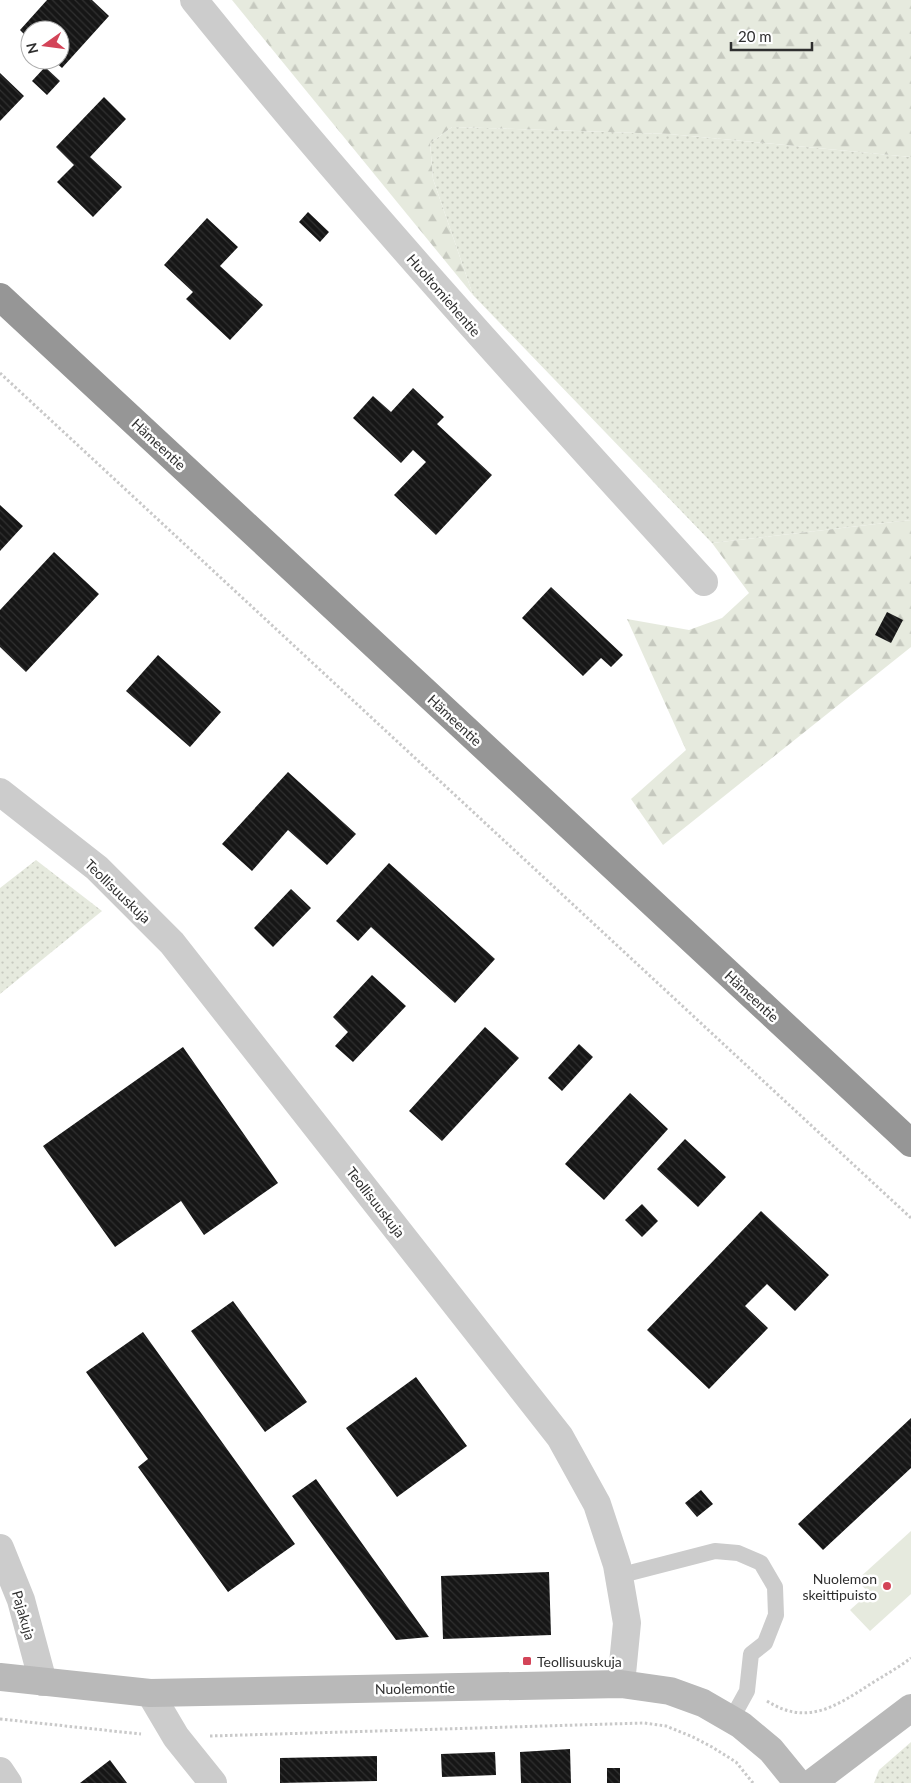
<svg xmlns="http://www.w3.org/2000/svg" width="911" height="1783" font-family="Lato,sans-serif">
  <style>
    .green { fill: url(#green-dots) }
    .forest { fill: url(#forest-firs) }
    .pitch { fill: #e6eade }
    .building { fill: url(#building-back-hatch) }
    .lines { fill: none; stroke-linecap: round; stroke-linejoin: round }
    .path { stroke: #c9c9c9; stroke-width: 3; stroke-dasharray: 2.5 2.5; stroke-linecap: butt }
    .lane { stroke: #ccc; stroke-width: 16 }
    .street { stroke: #ccc; stroke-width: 28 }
    .secondary { stroke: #b9b9b9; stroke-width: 28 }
    .highway { stroke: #969696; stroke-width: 28 }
    .poi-dot { fill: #d34458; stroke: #fff; stroke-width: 2 }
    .labels { text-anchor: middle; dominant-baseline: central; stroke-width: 5; stroke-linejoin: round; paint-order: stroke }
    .street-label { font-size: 14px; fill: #2f2f2f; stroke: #fff }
    .poi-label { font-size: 14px; fill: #2f2f2f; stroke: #fff; text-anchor: end }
  </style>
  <defs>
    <pattern id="green-dots" width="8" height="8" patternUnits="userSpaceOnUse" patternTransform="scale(1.25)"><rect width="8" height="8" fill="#e6eade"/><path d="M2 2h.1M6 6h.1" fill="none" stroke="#c6c9bf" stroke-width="1.8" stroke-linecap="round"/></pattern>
    <pattern id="forest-firs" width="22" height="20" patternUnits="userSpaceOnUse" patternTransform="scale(1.25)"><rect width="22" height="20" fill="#e6eade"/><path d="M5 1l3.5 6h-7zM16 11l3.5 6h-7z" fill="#c6c9bf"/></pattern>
    <pattern id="building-back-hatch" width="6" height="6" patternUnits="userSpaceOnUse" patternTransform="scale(1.25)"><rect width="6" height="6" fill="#161616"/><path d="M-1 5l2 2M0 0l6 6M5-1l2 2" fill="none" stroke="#303030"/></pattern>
  </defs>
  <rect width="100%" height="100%" fill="#fff"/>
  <path class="green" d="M452 127 669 134 911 157V520L712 543 473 295 433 179 430 143Z
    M36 860 102 911 0 994V888Z
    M911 1742V1783H874L879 1770Z"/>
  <path class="forest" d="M232 0H911V157L669 134 452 127 430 143 433 179 473 295Z
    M911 520V647L663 845 631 799 686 750 627 619 689 630 722 618 749 593 712 543Z"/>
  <path class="pitch" d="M911 1531V1594L870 1631 850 1610 869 1593 857 1580Z"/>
  <path class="building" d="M47 0H92L109 16 62 68 53 60H60V30H30V40L20 30Z
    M45 67 60 81 47 95 32 81Z
    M0 73 24 96 0 121Z
    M104 97 126 119 90 157 122 187 93 217 57 182 74 165 56 147Z
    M308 212 329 232 320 242 299 222Z
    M207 218 238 247 220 266 263 305 230 340 186 299 193 292 164 265Z
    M413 388 444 417 437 424 492 475 436 535 394 495 426 462 413 450 401 463 353 418 373 396 391 412Z
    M0 505 23 526 0 551Z
    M54 552 99 594 26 672 0 647V610Z
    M551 587 623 655 611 667 601 658 583 676 522 618Z
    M887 612 903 620 891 643 875 635Z
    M158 655 221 712 190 747 126 691Z
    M288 772 356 834 327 865 288 830 252 871 222 844Z
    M389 863 495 959 455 1003 371 927 358 941 336 921Z
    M291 889 311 908 273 947 254 928Z
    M372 975 406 1006 353 1062 335 1046 348 1032 333 1017Z
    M485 1027 519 1058 442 1141 409 1111Z
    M579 1044 593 1057 562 1091 548 1078Z
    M183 1047 278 1183 204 1235 181 1201 115 1247 43 1146Z
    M630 1093 668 1129 604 1200 565 1164Z
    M685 1139 726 1177 698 1207 657 1169Z
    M642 1204 658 1221 642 1237 625 1220Z
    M761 1211 829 1275 795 1311 767 1284 745 1306 768 1328 709 1389 647 1330Z
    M233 1301 307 1402 265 1432 191 1331Z
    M143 1332 295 1544 228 1592 138 1467 148 1459 86 1372Z
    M416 1377 467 1446 397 1497 346 1428Z
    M911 1418V1468L823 1550 798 1524Z
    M316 1479 429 1637 396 1640 292 1496Z
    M701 1490 713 1504 697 1517 685 1503Z
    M549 1572 551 1635 443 1639 441 1576Z
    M570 1749 571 1783H521L520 1752Z
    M495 1752 496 1775 442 1777 441 1754Z
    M377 1756V1781L280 1783V1758Z
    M110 1760 127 1783H80Z
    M607 1768H620V1783H607Z"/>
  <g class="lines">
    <path class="path" d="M0 373 911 1218
      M767 1701C806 1726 835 1707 869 1685 883 1676 898 1668 911 1658
      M0 1719 141 1734
      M210 1736 644 1723 666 1726 693 1737 712 1747 736 1762 753 1783"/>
    <path class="lane" d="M618 1576 715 1551 738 1553 761 1563 775 1587 776 1615 765 1643 751 1654 747 1691 731 1720"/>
    <path class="street" d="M194 0C356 201 530 391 704 582
      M0 792 97 868 172 943 560 1437 597 1504 617 1565 627 1623 621 1684
      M0 1548 21 1600 43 1682
      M150 1693 176 1737 213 1783
      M0 1771 8 1783"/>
    <path class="secondary" d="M0 1677 150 1693 621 1684 670 1691 703 1703 741 1725 771 1750 798 1783
      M812 1783 911 1708"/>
    <path class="highway" d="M0 297 911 1143"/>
  </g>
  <g class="poi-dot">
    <circle cx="887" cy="1586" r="5"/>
    <rect x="522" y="1656" width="10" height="10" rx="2.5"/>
  </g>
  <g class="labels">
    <g class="street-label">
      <text transform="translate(444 295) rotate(49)">Huoltomiehentie</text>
      <text transform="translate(159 444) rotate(43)">Hämeentie</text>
      <text transform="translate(455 720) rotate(43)">Hämeentie</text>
      <text transform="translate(118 891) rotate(44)">Teollisuuskuja</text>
      <text transform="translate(752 996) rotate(43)">Hämeentie</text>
      <text transform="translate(376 1202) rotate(52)">Teollisuuskuja</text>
      <text transform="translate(24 1615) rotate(74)">Pajakuja</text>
      <text transform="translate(415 1688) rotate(-1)">Nuolemontie</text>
    </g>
    <g class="poi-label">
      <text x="877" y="1578">Nuolemon<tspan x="877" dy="16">skeittipuisto</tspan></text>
      <text x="537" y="1661" text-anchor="start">Teollisuuskuja</text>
    </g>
  </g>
  <g transform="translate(45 45) rotate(256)"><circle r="24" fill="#ffffff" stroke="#acacac"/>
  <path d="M0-4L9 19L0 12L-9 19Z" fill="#d34458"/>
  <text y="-8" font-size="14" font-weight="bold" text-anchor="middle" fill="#2f2f2f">N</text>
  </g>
  <path d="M731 42v8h81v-8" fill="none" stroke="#2f2f2f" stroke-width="2.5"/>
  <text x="738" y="42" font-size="15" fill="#2f2f2f" stroke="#ffffff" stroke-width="4" paint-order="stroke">20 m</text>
</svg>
